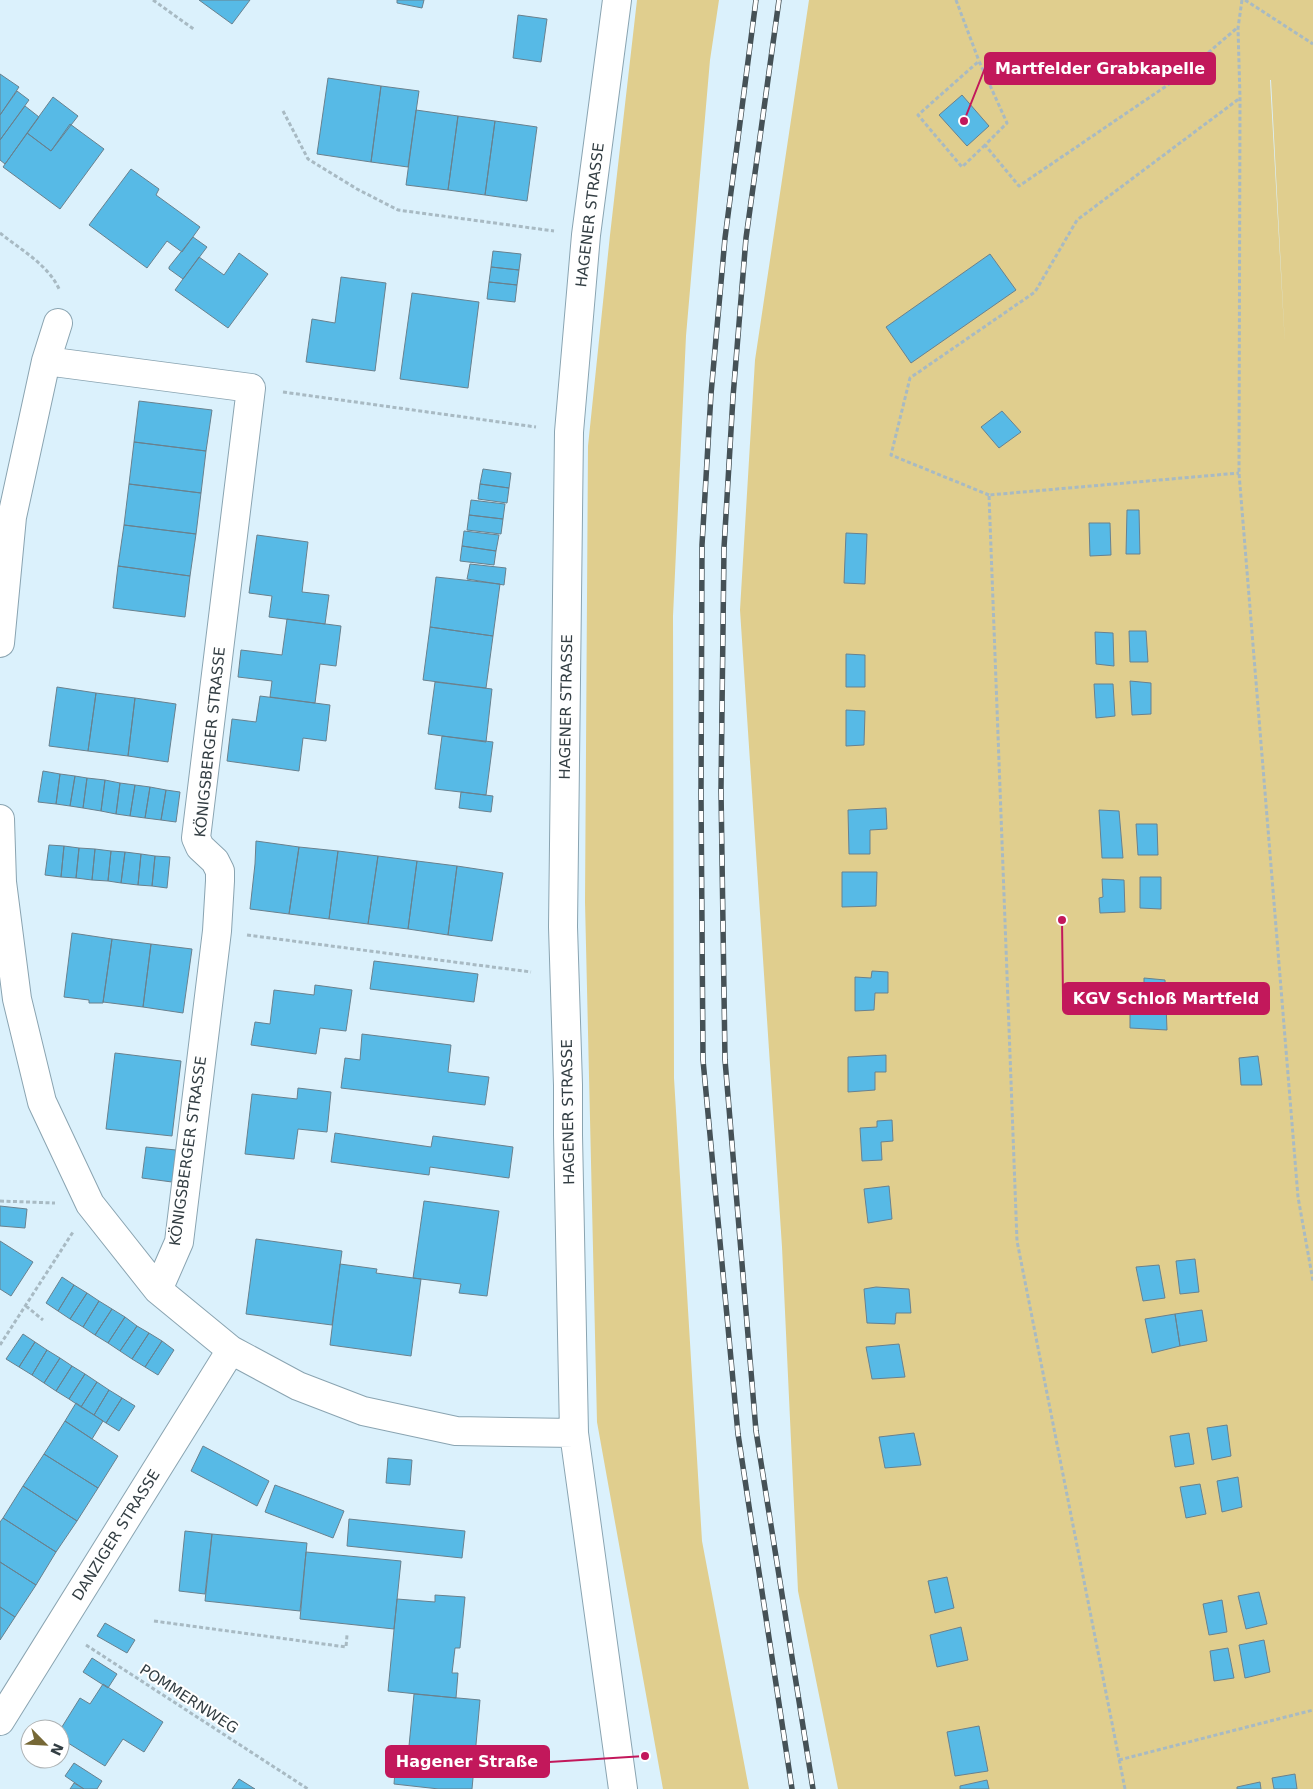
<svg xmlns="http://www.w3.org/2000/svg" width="1313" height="1789" font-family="'DejaVu Sans',sans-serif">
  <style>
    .green { fill: #e0ce8e; fill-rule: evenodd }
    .building { fill: #57bae6; stroke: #69818e }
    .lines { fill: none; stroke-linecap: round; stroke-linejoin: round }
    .minor-casing { stroke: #8aa4b1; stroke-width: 30 }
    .path { stroke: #a8bac3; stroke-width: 3; stroke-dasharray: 4 2.5; stroke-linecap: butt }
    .minor { stroke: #fff; stroke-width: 28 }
    .rail-casing { stroke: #455156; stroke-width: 5.5 }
    .rail { stroke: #fff; stroke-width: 4; stroke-dasharray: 11; stroke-linecap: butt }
    .labels { text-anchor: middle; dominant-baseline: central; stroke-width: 4; stroke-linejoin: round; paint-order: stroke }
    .street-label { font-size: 15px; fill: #333e43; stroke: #fff }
    .leader { fill: none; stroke: #c2185b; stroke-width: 2 }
    .callout-dot { fill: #c2185b; stroke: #fff; stroke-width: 2 }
    .callout { fill: #c2185b; stroke: #c2185b; stroke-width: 2 }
    .callout-label { font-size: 16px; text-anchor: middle; font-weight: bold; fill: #fff }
  </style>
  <rect width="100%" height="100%" fill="#dbf1fc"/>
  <path class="green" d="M637 0H719L710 60 686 336 673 616 674 1078 702 1541 749 1789H663L597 1422 585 902 588 446 610 235Z
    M809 0H1313V1789H838L798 1591 782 1247 740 610 755 360ZM1270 80H1271L1285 345Z"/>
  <path class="building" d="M199 0H250L232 24Z
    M397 0H424L422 8 397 3Z
    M518 15 547 19 541 62 513 58Z
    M0 74 19 87 0 115Z
    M328 78 381 86 371 162 317 154Z
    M381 86 419 91 408 167 371 162Z
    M17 91 29 100 0 140V115Z
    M962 95 989 126 967 146 939 115Z
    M53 97 78 116 51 151 27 133Z
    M25 106 39 117 5 164 0 160V140Z
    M416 110 458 116 448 190 406 185Z
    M458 116 495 121 485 195 448 190Z
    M495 121 537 127 527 201 485 195Z
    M70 124 104 149 60 209 3 167 27 133 51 151Z
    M131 169 159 189 156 195 200 227 182 252 167 241 147 268 89 225Z
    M193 237 207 247 183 279 169 269V267Z
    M493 251 521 254 519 270 491 267Z
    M239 253 268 274 228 328 175 290 199 257 224 275Z
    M990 254 1016 290 911 363 886 327Z
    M491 267 519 270 517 285 489 282Z
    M341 277 386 283 375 371 306 362 312 319 335 323Z
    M489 282 517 285 515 302 487 299Z
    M412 293 479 302 468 388 400 379Z
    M139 401 212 410 206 451 134 442Z
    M1002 411 1021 432 999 448 981 427Z
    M134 442 206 451 201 493 129 484Z
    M483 469 511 473 509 488 480 484Z
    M129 484 201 493 196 534 124 525Z
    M480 484 509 488 507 503 478 499Z
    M471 500 505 504 503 519 469 515Z
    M1127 510H1139L1140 554H1126Z
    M469 515 503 519 501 534 467 530Z
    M1089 523H1110L1111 555 1090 556Z
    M124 525 196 534 190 576 118 566Z
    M464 531 499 535 496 551 462 546Z
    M846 533 867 534 865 584 844 583Z
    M257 535 308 542 302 592 329 595 325 624 269 617 272 596 249 593Z
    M462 546 496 551 494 565 460 561Z
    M470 564 506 568 504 585 467 579Z
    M118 566 190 576 185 617 113 608Z
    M436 577 500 584 493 636 430 627Z
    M287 619 341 626 336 666 320 664 315 703 270 697 272 681 238 677 241 650 282 655Z
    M430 627 493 636 486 688 423 680Z
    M1129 631H1146L1148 662H1130Z
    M1095 632 1113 633 1114 666 1096 664Z
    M846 654 865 655V687H846Z
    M1130 681 1151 683V714L1132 715Z
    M435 682 492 689 486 742 428 734Z
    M1094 684H1113L1115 716 1096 718Z
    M57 687 96 693 88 751 49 746Z
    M96 693 135 698 128 756 88 751Z
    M260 696 330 705 326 741 303 738 299 771 227 761 232 719 256 722Z
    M135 698 176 704 168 762 128 756Z
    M846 710 865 711 864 745 846 746Z
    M442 736 493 742 486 795 435 789Z
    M43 771 60 774 56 804 38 802Z
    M60 774 75 776 70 806 56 804Z
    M75 776 87 778 83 808 70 806Z
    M87 778 105 780 101 811 83 808Z
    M105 780 120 783 116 814 101 811Z
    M120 783 135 785 130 816 116 814Z
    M135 785 150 787 145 818 130 816Z
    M150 787 166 790 161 820 145 818Z
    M166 790 180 792 176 822 161 820Z
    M461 792 493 796 491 812 459 808Z
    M886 808 887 829 870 830V854H849L848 810Z
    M1099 810 1119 811 1123 858H1102Z
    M1136 824H1157L1158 855H1138Z
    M256 841 299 847 289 914 250 909 255 864Z
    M49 845 64 846 61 877 45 875Z
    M64 846 79 848 76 878 61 877Z
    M299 847 338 851 329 919 289 914Z
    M79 848 95 849 92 880 76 878Z
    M95 849 111 851 108 881 92 880Z
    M111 851 125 852 121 883 108 881Z
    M338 851 378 856 368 924 329 919Z
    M125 852 141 854 138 885 121 883Z
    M141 854 155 856 152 886 138 885Z
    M155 856 170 857 167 888 152 886Z
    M378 856 417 861 408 929 368 924Z
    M417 861 457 866 448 935 408 929Z
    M457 866 503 873 492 941 448 935Z
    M842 872H877L876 906 842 907Z
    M1140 877H1161V909L1140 908Z
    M1102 879 1124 880 1125 912 1100 913 1099 898 1103 897Z
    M72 933 112 939 103 1003H89V1000L64 997Z
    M112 939 151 944 143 1007 103 1002Z
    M151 944 192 949 183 1013 143 1007Z
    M374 961 478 974 474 1002 370 989Z
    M872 971 888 972V993H875L874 1010 855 1011V977L871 978Z
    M1144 978 1165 980 1167 1030 1130 1028V999L1137 998 1136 986 1144 985Z
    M315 985 352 990 346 1031 320 1028 316 1054 251 1045 255 1022 270 1024 274 990 314 995Z
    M362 1034 451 1045 448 1072 489 1077 485 1105 341 1088 345 1058 360 1060Z
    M115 1053 181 1061 172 1136 106 1129Z
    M886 1055V1072H875V1090L848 1092V1057Z
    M1258 1056 1262 1085H1241L1239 1058Z
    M298 1088 331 1092 327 1132 298 1129 294 1159 245 1154 252 1094 297 1099Z
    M892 1120 893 1141 881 1142 882 1160 862 1161 860 1128 877 1127V1121Z
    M335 1133 431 1147 433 1136 513 1147 509 1178 430 1167 429 1175 331 1162Z
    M146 1147 176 1150 172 1182 142 1178Z
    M889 1186 892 1219 868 1223 864 1189Z
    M424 1201 499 1211 487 1296 459 1293 461 1284 413 1278Z
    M0 1206 27 1209 25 1228 0 1226Z
    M256 1239 342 1251 332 1325 246 1314Z
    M0 1241 33 1262 11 1296 0 1289Z
    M1195 1259 1199 1292 1180 1294 1176 1261Z
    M340 1264 377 1269 376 1273 421 1279 411 1356 330 1345Z
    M1159 1265 1165 1298 1143 1301 1136 1267Z
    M62 1277 74 1285 58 1311 46 1303Z
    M74 1285 87 1293 70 1319 58 1311Z
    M876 1287 909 1289 911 1313H896L895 1324 867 1323 864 1289Z
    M87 1293 99 1301 83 1327 70 1319Z
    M99 1301 112 1309 95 1335 83 1327Z
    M112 1309 125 1317 108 1343 95 1335Z
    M1202 1310 1207 1341 1180 1346 1175 1314Z
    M1175 1314 1180 1346 1152 1353 1145 1319Z
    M125 1317 137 1326 120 1351 108 1343Z
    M137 1326 149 1333 132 1359 120 1351Z
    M149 1333 162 1341 145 1367 132 1359Z
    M23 1334 35 1342 19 1367 6 1359Z
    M162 1341 174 1350 158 1375 145 1367Z
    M35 1342 47 1350 32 1375 19 1367Z
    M899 1344 905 1377 872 1379 866 1347Z
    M47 1350 60 1358 44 1383 32 1375Z
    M60 1358 72 1366 56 1391 44 1383Z
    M72 1366 85 1374 69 1399 56 1391Z
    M85 1374 97 1382 81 1407 69 1399Z
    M97 1382 109 1390 94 1415 81 1407Z
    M109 1390 122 1398 106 1423 94 1415Z
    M122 1398 135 1406 119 1431 106 1423Z
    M76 1403 103 1421 92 1439 65 1421Z
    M65 1421 118 1456 98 1488 44 1454Z
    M1227 1425 1231 1456 1212 1460 1207 1428Z
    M914 1433 921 1465 885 1468 879 1437Z
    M1189 1433 1194 1464 1175 1467 1170 1436Z
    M203 1446 269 1481 257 1506 191 1471Z
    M44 1454 98 1488 77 1521 23 1486Z
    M388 1458 412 1460 410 1485 386 1483Z
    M1238 1477 1242 1507 1222 1512 1217 1481Z
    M1200 1484 1206 1514 1186 1518 1180 1487Z
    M275 1485 344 1511 333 1538 265 1512Z
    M23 1486 77 1521 56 1552 3 1518Z
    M3 1518 56 1552 36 1585 0 1562V1522Z
    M349 1519 465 1531 462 1558 347 1546Z
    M185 1531 212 1534 205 1594 179 1591Z
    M212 1534 307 1543 300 1611 205 1601Z
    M306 1552 401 1561 394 1629 300 1619Z
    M0 1562 36 1585 15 1617 0 1607Z
    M947 1577 954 1608 935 1613 928 1581Z
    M1259 1592 1267 1624 1246 1629 1238 1596Z
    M435 1595 465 1597 460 1648H455L452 1673H458L456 1698 388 1691 397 1599 435 1602Z
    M1222 1600 1227 1632 1209 1635 1203 1604Z
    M0 1607 15 1617 0 1640Z
    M105 1623 135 1640 127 1653 97 1636Z
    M961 1627 968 1660 937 1667 930 1635Z
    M1264 1640 1270 1672 1245 1678 1239 1645Z
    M1228 1648 1234 1678 1214 1681 1210 1651Z
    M92 1658 117 1674 108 1688 83 1672Z
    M103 1684 163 1722 144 1752 123 1739 105 1766 60 1738V1730L80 1698 90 1704Z
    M414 1694 480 1700 472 1789H439L394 1784 397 1746H409Z
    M979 1726 988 1771 955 1776 947 1732Z
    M74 1763 102 1781 97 1789H84L65 1776Z
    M1295 1774 1297 1789H1274L1272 1778Z
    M239 1779 255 1789H232Z
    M987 1780 989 1789H960V1786Z
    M1260 1782 1261 1789H1237V1787Z
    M74 1783 84 1789H70Z"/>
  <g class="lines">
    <g class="minor-casing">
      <path id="minor" d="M617 0 586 235 569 432 563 927 568 1085V1135L574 1433 623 1789
        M46 361 251 388 196 838 200 847 215 861 220 871V881L217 931 179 1242 158 1290
        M0 643 12 517 46 361 58 323
        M0 819 2 882 17 999 42 1102 90 1204 158 1290 231 1350 298 1386 363 1411 456 1431 574 1433
        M0 1721 231 1350"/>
    </g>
    <path class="path" d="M153 0 195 30
      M956 0 979 61
      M1242 0 1238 28 1240 98 1239 473 1298 1197 1313 1281
      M1245 0 1313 44
      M283 111 308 159 357 189 398 210 554 231
      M985 145 962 167 918 115 979 61 1007 123 985 145 1019 186 1181 76 1237 28
      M0 233C21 250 49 265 60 291
      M283 392 536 427
      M989 495 891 455 910 378 1035 292 1077 220 1240 98
      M247 935 531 972
      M0 1201 55 1203
      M26 1306 43 1320
      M0 1345 73 1232
      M154 1621 346 1647 347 1635
      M86 1645 308 1789
      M1119 1760 1313 1710
      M1125 1789 1017 1241 989 495 1239 473"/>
    <use href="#minor" class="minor"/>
    <g class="rail-casing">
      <path id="rail" d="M756 0 725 238 711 394 702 545 701 794 703 1060 738 1434 792 1789
        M779 0 746 238 733 397 724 548 721 790 725 1060 756 1431 813 1789"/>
    </g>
    <use href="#rail" class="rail"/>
  </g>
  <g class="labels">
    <g class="street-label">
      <text transform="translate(590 215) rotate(-83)">HAGENER STRASSE</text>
      <text transform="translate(566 707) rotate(-89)">HAGENER STRASSE</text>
      <text transform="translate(210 742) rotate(-84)">KÖNIGSBERGER STRASSE</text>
      <text transform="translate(568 1112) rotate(-91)">HAGENER STRASSE</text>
      <text transform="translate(188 1151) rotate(-82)">KÖNIGSBERGER STRASSE</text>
      <text transform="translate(116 1535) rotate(-58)">DANZIGER STRASSE</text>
      <text transform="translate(189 1699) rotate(33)">POMMERNWEG</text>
    </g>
  </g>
  <path class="leader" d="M964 121L985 68M1062 920L1063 998M645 1756L549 1762"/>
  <g class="callout-dot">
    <circle cx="964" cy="121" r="5"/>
    <circle cx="1062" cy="920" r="5"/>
    <circle cx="645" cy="1756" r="5"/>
  </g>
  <g class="callout">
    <rect x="985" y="53" width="230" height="31" rx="5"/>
    <rect x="1063" y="983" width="206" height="31" rx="5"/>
    <rect x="386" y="1746" width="163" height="31" rx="5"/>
  </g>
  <g class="callout-label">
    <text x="1100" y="74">Martfelder Grabkapelle</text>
    <text x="1166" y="1004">KGV Schloß Martfeld</text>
    <text x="467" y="1767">Hagener Straße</text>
  </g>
  <g transform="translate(45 1744) rotate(114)"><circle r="24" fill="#ffffff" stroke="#adb2b4"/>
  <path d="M0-4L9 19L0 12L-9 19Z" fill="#766836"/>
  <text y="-8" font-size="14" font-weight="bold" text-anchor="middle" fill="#333e43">N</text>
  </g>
</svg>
